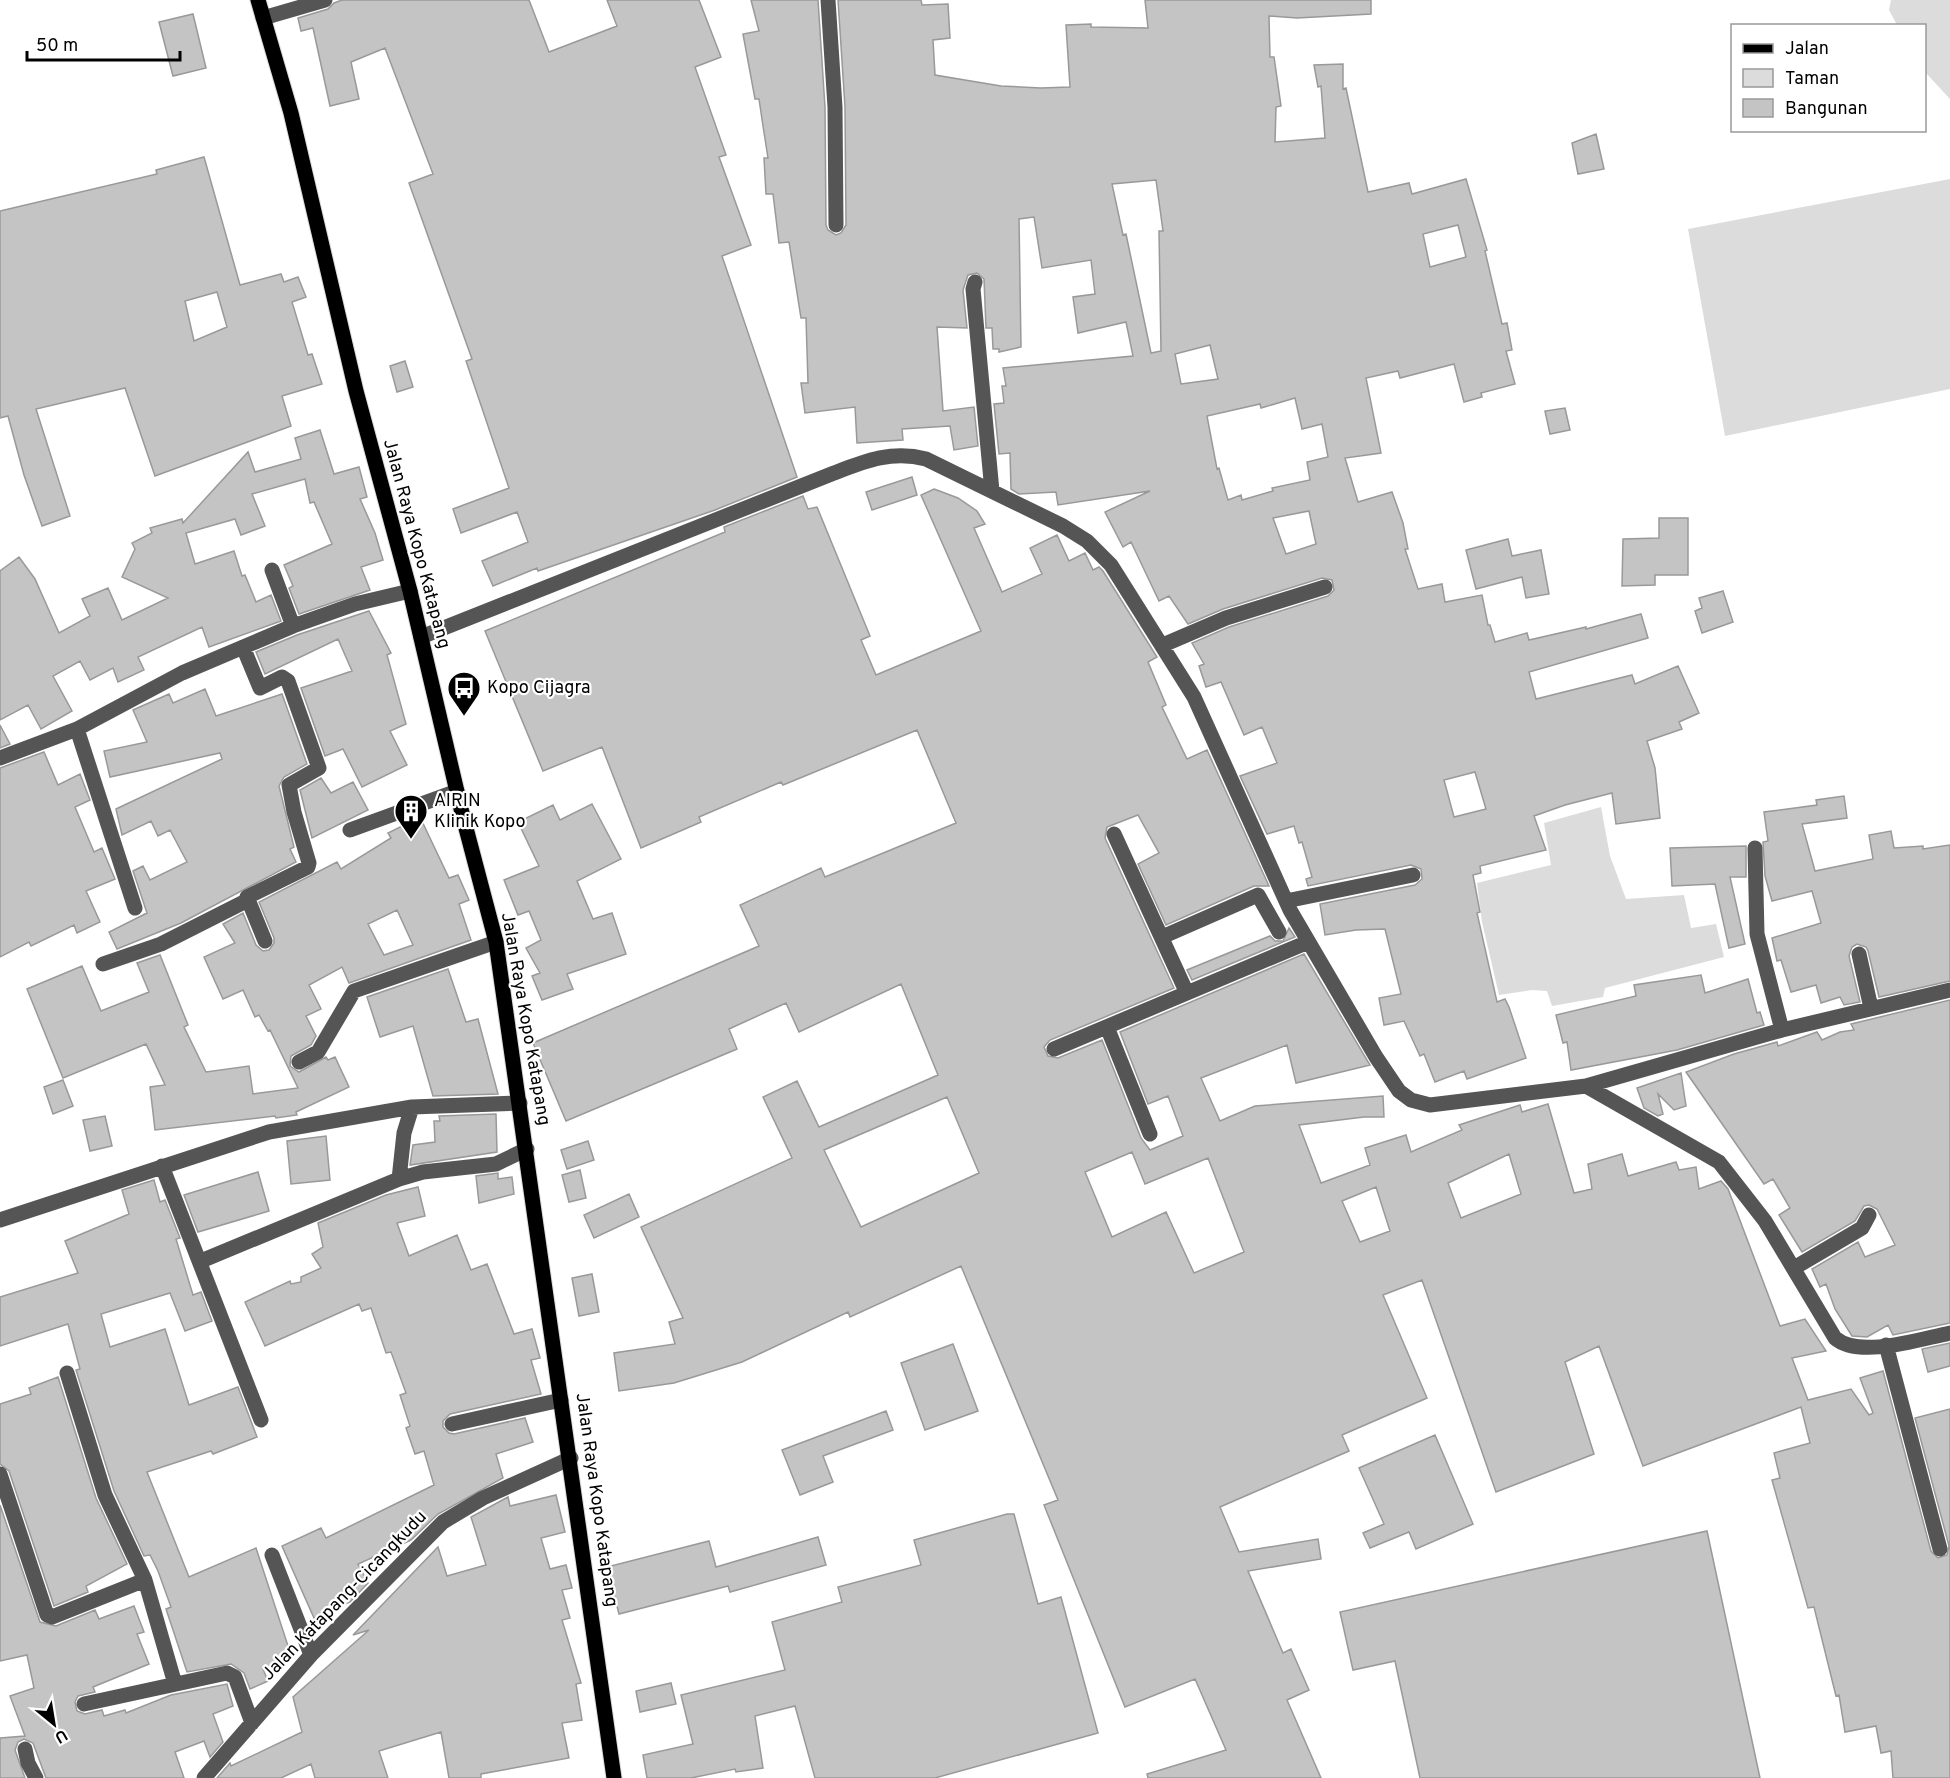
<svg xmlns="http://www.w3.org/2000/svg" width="1950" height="1778" font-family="Overpass,sans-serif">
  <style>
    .green { fill: #dcdcdc }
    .building { fill: #c4c4c4; stroke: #999; stroke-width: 1.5; fill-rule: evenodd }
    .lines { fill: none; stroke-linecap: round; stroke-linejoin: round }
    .major-casing { stroke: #dbdbdb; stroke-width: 17 }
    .minor { stroke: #555; stroke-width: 15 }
    .major { stroke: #000; stroke-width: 15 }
    .labels { text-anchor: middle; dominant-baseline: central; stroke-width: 4.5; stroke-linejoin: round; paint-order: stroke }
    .street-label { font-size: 18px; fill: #000; stroke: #fff }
    .poi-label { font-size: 18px; fill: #000; stroke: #fff; text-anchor: start }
  </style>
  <rect width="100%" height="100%" fill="#fff"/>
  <path class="green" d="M1891 0H1950V99L1925 72 1924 26 1897 25 1889 10Z
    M1950 179V389L1725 436 1688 229Z
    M1601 807 1610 856 1626 899 1684 895 1691 928 1716 924 1724 957 1605 988 1603 997 1552 1006 1547 991 1532 990 1499 995 1482 922 1477 883 1551 865 1544 823Z"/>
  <path class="building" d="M342 0H529L549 52 617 26 607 0H699L721 57 695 67 726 155 719 157 751 245 722 256 797 477 715 510 538 571 537 568 493 586 482 561 528 542 517 512 461 533 453 509 509 488 466 361 472 359 409 183 433 174 385 48 351 62 359 99 330 106 313 28 301 31 298 18 328 9 334 3Z
    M751 0H818L825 107 826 225 828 230 836 235 841 233 846 225 845 107 838 0H921L922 5 948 4 950 38 933 40 935 75 1001 86 1041 88 1070 87 1066 25 1091 24V27L1148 28 1145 0H1371V14L1297 18 1269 16 1270 57H1274L1281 106 1276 107 1275 142 1325 138 1321 86 1318 87 1314 65 1343 64V89L1346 88 1368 192 1409 183 1412 194 1466 179 1487 250 1485 251 1502 324 1507 323 1512 350 1506 351 1515 384 1481 393 1482 397 1464 402 1454 364 1400 378 1398 371 1366 378 1381 453 1345 458 1358 502 1392 492 1403 523 1408 549H1405L1418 589 1442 584 1445 602 1482 595 1488 625H1490L1495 642 1527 633 1529 640 1586 627V629L1641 614 1648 638 1529 672 1536 699 1632 675 1635 684 1678 666 1699 713 1679 722 1682 729 1647 741 1655 768 1660 818 1616 824 1612 793 1565 805 1534 816 1546 850 1480 866 1481 873 1473 875 1480 912 1477 913 1497 1002 1505 999 1509 1007 1526 1058 1467 1079 1464 1071 1435 1082 1424 1054 1420 1056 1404 1021 1384 1025 1379 998 1401 994 1385 929 1356 930 1325 935 1320 904 1415 885 1422 879 1421 869 1411 865 1308 886 1306 879 1312 877 1302 842 1299 843 1294 826 1267 834 1240 776 1277 763 1262 727 1244 735 1221 682 1206 687 1199 666 1204 664 1192 643 1229 627 1328 596 1334 590 1332 580 1322 578 1223 609 1188 624 1169 596 1159 601 1131 542 1123 547 1105 512 1150 491 1058 505 1056 492 1019 494 1011 489 1010 453 999 454 994 404 1004 403 1002 386H1006L1003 368 1133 356 1126 322 1078 333 1073 297 1095 294 1091 260 1042 268 1034 217 1019 219 1021 347 999 352V349H993L992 328H986L984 279 977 273 968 275 963 290 967 328 937 327 943 411 974 407 978 446 954 450 950 426 902 429 903 440 857 443 855 407 805 413 801 383H808L806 318H801L789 242 779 243 773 194H766L764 158H768L763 126 759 99H755L743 34 759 31ZM1156 180 1163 231H1159L1161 351 1151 353 1126 234 1123 235 1112 184ZM1458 225 1466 257 1430 267 1423 234ZM1210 345 1218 379 1181 384 1175 354ZM1295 398 1302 429 1322 424 1328 457 1307 462 1310 480 1272 488 1273 491 1242 500 1241 495 1228 500 1219 468 1217 469 1207 416 1260 404 1261 408ZM1309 511 1316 544 1286 554 1273 518ZM1475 772 1486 809 1454 817 1444 780Z
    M193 14 206 68 173 76 159 22Z
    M1596 134 1604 169 1578 174 1572 143Z
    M204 157 240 285 281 274 284 282 298 277 306 297 292 302 308 355 312 354 322 384 282 396 291 426 155 476 125 388 36 409 70 516 42 526 24 475 8 416 0 418V211L157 174 156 170ZM217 292 227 327 194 341 185 301Z
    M405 361 413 387 397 392 390 366Z
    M1565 408 1570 430 1550 434 1545 411Z
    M320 430 334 474 359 467 367 497 360 499 375 533 383 560 361 567 370 590 299 614 289 588 293 586 284 565 332 544 314 502 310 503 305 479 252 494 265 526 241 535 235 519 186 533 195 564 234 551 242 576 245 575 256 602 271 595 281 621 209 647 202 627 138 657 144 670 118 682 113 668 90 680 80 661 53 676 72 711 41 729 28 705 0 720V571L19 557 35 579 59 633 90 616 82 599 108 588 122 620 168 598 122 577 135 549 132 543 152 533 150 528 182 519 183 523 248 452 255 472 301 459 295 438Z
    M912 477 917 495 872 510 866 492Z
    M934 489 958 498 977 511 985 524 974 528 1002 592 1042 574 1030 548 1057 535 1069 561 1085 553 1093 570 1099 567 1103 571 1157 657 1148 662 1166 705 1162 707 1187 759 1207 750 1269 886H1254L1166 925 1138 864 1159 853 1138 815 1107 827 1105 838 1174 988 1050 1040 1044 1047 1048 1056 1058 1058 1102 1040 1141 1138 1150 1150 1183 1136 1168 1096 1148 1104 1120 1032 1304 954 1370 1065 1296 1083 1287 1045 1201 1078 1220 1121 1255 1106 1383 1096 1384 1117H1364L1299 1125 1321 1183 1370 1165 1365 1148 1406 1135 1411 1152 1462 1130 1459 1125 1520 1105 1522 1112 1548 1104 1574 1193 1592 1189 1588 1164 1622 1154 1628 1176 1676 1162 1679 1170 1696 1167 1699 1189 1721 1181 1728 1189 1780 1326 1805 1319 1826 1351 1792 1358 1808 1400 1851 1389 1869 1415 1873 1413 1860 1378 1883 1371 1931 1551 1938 1558 1947 1555 1949 1546 1915 1418 1950 1409V1778H1893L1891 1751 1881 1753 1876 1726 1845 1732 1839 1695 1836 1696 1814 1607 1808 1608 1772 1480 1780 1478 1774 1453 1810 1443 1801 1407 1643 1466 1599 1346 1565 1362 1594 1454 1496 1492 1422 1280 1383 1295 1427 1398 1342 1435 1349 1451 1220 1507 1239 1552 1318 1539 1321 1559 1248 1571 1283 1653 1291 1649 1309 1690 1287 1700 1321 1778H1148L1147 1774 1226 1750 1195 1679 1125 1707 1044 1505 1058 1500 961 1266 850 1317 848 1312 742 1362 674 1383 619 1391 614 1353 675 1344 669 1322 683 1318 641 1227 792 1158 763 1097 797 1081 819 1127 938 1075 901 984 799 1032 786 1003 729 1029 737 1049 566 1121 533 1043 759 946 740 905 821 868 825 877 956 823 917 730 783 785 781 782 699 817 701 822 641 848 602 747 543 771 485 631 725 532 724 527 803 496 808 509 817 507 870 636 861 640 876 675 981 631 921 495ZM947 1097 979 1173 861 1227 824 1150ZM1132 1152 1145 1184 1208 1158 1244 1252 1194 1273 1166 1212 1112 1237 1085 1172ZM1509 1154 1521 1194 1461 1218 1448 1183ZM1376 1187 1390 1231 1360 1242 1342 1201Z
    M1659 518H1688V575H1655V585L1622 586 1623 539 1659 538Z
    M1508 539 1512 556 1541 550 1549 594 1526 598 1522 577 1476 589 1466 550Z
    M1723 591 1733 622 1702 633 1695 611 1702 608 1699 598Z
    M369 611 391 653 387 655 406 724 390 731 407 765 362 787 343 749 325 756 301 688 352 671 338 639 265 674 256 652 297 635Z
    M205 689 216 716 282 694 307 764 284 777 279 786 294 847 290 849 296 862 181 923 117 949 109 932 147 913 133 871 143 866 150 880 187 862 170 830 158 836 151 821 122 835 116 809 222 759 220 753 110 777 104 751 147 742 133 710 169 694 173 703Z
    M0 725 10 744 0 748Z
    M44 752 58 785 80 774 90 800 75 807 94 852 102 848 115 879 86 891 100 922 77 933 74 925 31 946 29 942 0 957V768Z
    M321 778 331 793 353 782 368 810 312 838 300 790Z
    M1844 796 1847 818 1802 824 1815 871 1873 859 1869 835 1891 831 1894 848 1923 846V849L1950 845V981L1879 997 1868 951 1866 947 1857 944 1852 947 1849 956 1860 1002 1844 1005 1840 997 1821 1003 1816 985 1791 992 1781 960 1777 961 1772 938 1821 923 1812 891 1772 901 1765 876 1763 842 1768 841 1764 812 1817 805 1816 800Z
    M592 804 621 859 577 881 593 919 612 913 626 954 567 974 573 989 542 1000 532 976 540 973 526 948 541 940 529 911 518 915 504 880 539 866 518 822 553 805 560 820Z
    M420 817 449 878 458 875 469 900 459 904 471 940 349 983 342 967 309 985 321 1009 306 1016 316 1036 311 1045 291 1056 290 1066 299 1072 326 1057 328 1060 335 1057 349 1087 296 1112 297 1115 276 1118 275 1116 155 1130 150 1087 165 1085 146 1044 63 1078 27 989 82 966 101 1011 149 992 137 963 160 955 188 1025 184 1027 206 1072 249 1066 253 1094 298 1088 270 1030 268 1031 259 1015 255 1017 243 990 223 999 204 957 235 943 223 924 243 913 256 945 263 951 269 950 274 943V938L259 902 337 862 341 869 391 838 388 833ZM397 910 413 945 384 955 368 924Z
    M1746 846V877H1730L1745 944 1729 948 1715 884 1672 886 1670 848Z
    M1289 928 1295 937 1192 980 1187 970 1270 936 1275 941H1283Z
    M448 969 466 1022 478 1019 498 1094 433 1096 413 1026 380 1037 367 997Z
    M1701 975 1705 993 1748 979 1757 1013 1760 1012 1764 1025 1677 1050 1571 1070 1567 1042 1563 1043 1556 1015 1636 996 1634 985Z
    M1950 1000V1323L1893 1335 1888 1325 1867 1337 1852 1336 1835 1309 1826 1284 1820 1287 1812 1269 1858 1242 1865 1257 1895 1245 1877 1209 1869 1205 1864 1206 1855 1221 1802 1252 1779 1215 1790 1208 1773 1179 1764 1184 1686 1072 1734 1054 1777 1042 1778 1046 1817 1032 1822 1040 1840 1032 1854 1030 1851 1024Z
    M1681 1073 1686 1106 1674 1110 1658 1094 1663 1114 1658 1116 1644 1108 1637 1088Z
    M63 1080 73 1106 53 1114 44 1087Z
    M496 1114 497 1152 410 1165 413 1145 435 1142 434 1121H440L439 1116Z
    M105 1116 112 1146 90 1151 83 1120Z
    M326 1136 330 1180 291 1184 287 1141Z
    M588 1141 594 1160 567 1169 561 1150Z
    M580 1170 586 1198 569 1202 562 1175Z
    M258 1172 269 1211 198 1232 184 1195Z
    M498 1173V1179L512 1177 514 1194 479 1203 476 1176Z
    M154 1180 160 1202 165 1200 180 1238 176 1239 193 1295 201 1292 212 1321 185 1331 170 1293 101 1314 110 1347 165 1329 189 1405 238 1387 257 1437 213 1454 211 1451 147 1472 189 1577 256 1548 292 1658 263 1669 268 1681 250 1689 244 1673 231 1664 187 1672 166 1609 171 1607 158 1571 150 1555 144 1556 114 1491 76 1370 80 1369 68 1324 0 1346V1297L78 1273 65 1241 129 1214 122 1190Z
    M418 1187 425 1216 397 1223 409 1256 457 1235 471 1270 487 1264 514 1334 532 1329 540 1358 531 1360 541 1394 450 1414 443 1421V1427L449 1433 454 1434 525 1418 533 1442 496 1454 503 1478 438 1514 411 1540 358 1564 368 1583 350 1602 314 1618 282 1546 321 1528 326 1538 434 1485 424 1451 415 1454 406 1428 410 1426 400 1395 406 1393 391 1352 386 1353 371 1308 362 1311 359 1304 265 1346 245 1302 290 1281 291 1284 301 1282V1277L321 1268 312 1254 323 1247 318 1223 386 1195Z
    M629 1194 639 1217 594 1238 584 1215Z
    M592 1274 599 1312 579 1316 572 1278Z
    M1950 1343V1366L1928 1372 1922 1349Z
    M953 1344 978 1411 925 1430 901 1363Z
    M58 1377 96 1498 127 1564 86 1586 88 1592 54 1606 9 1471 0 1464V1404L31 1394 29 1388Z
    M886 1411 893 1430 823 1456 833 1482 800 1495 782 1450Z
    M1435 1435 1473 1524 1416 1549 1409 1532 1370 1548 1363 1533 1384 1524 1359 1468Z
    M556 1495 565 1532 541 1538 550 1569 566 1565 572 1588 562 1590 570 1618 562 1620 581 1683 576 1684 582 1720 562 1723 569 1758 481 1774V1778H449L441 1732 379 1751 388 1778H315L311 1764 281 1778H217L230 1763 231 1766 302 1732 293 1697 369 1630 353 1635 438 1547 447 1576 486 1565 471 1517 508 1497 510 1506Z
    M0 1505 40 1622 56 1626 95 1610 99 1619 134 1606 144 1632 137 1634 149 1664 93 1687 95 1692 78 1696 75 1702 77 1711 85 1714 102 1710 104 1716 125 1710 126 1713 171 1695 227 1684 233 1706 213 1714 223 1742 210 1757 204 1741 175 1752 184 1778H46L33 1743 24 1739 18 1742 15 1750 25 1778H0V1738L25 1736 10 1696 34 1688 27 1655 0 1661Z
    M1007 1514H1014L1038 1604 1061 1597 1098 1733 935 1778H815L795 1706 755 1716 763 1768 736 1772 735 1769 691 1778H647L643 1755 693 1744 681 1695 785 1670 772 1622 842 1602 838 1587 921 1565 914 1540Z
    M1707 1531 1760 1778H1420L1395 1661 1353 1670 1340 1612Z
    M818 1537 826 1565 730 1592 728 1586 619 1614 607 1567 709 1541 716 1567Z
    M671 1683 676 1704 640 1712 636 1691Z"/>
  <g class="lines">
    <g class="major-casing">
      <path id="major" d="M258 0 291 113 356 391 410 591 462 813 496 942 614 1778"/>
    </g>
    <path class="minor" d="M828 0 835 107 836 225
      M263 18 325 0
      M975 282 973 289 992 491
      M272 570 293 626
      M421 637 834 473C865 461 892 450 926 459L1063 526 1087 541 1111 565 1194 697 1290 910 1376 1057 1399 1091 1411 1100 1430 1105 1586 1086 1782 1030 1950 990
      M1163 645 1226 618 1325 587
      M243 647 260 688 282 677 288 681 319 768 289 785 294 812 309 863 308 867 247 897 265 941
      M77 729 135 908
      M0 758 77 729 182 673 293 626 355 604 410 591
      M350 830 457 791
      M1114 834 1186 991
      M1755 848 1757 934 1782 1030
      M1286 901 1413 875
      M1162 937 1258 895 1279 932
      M1859 954 1871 1008
      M103 964 161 944 248 900
      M1107 1027 1150 1134
      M1054 1049 1308 942
      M299 1062 318 1052 354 991 496 942
      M1586 1086 1719 1162 1765 1221 1835 1338C1859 1359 1920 1339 1950 1333
      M162 1166 261 1420
      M399 1179 404 1133 412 1107
      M0 1220 269 1132 412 1107 520 1103
      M201 1261 399 1179 423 1172 496 1164 527 1149
      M1794 1268 1862 1228 1869 1215
      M1886 1345 1940 1549
      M67 1373 105 1495 145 1580 175 1684
      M452 1424 561 1400
      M0 1474 47 1615 52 1617 145 1580
      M272 1555 311 1655
      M84 1704 227 1673 235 1677 252 1723
      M25 1749 28 1763 36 1778
      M204 1778 311 1655 443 1522 483 1498 571 1458"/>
    <use href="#major" class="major"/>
  </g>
  <defs>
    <g id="bus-pin" transform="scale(1.725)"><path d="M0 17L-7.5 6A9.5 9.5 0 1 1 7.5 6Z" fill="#000" stroke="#fff"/><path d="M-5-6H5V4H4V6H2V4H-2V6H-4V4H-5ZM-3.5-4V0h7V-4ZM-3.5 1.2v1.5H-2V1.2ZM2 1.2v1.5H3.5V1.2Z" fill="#fff"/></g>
    <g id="building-pin" transform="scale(1.725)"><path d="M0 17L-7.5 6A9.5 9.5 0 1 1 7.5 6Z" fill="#000" stroke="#fff"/><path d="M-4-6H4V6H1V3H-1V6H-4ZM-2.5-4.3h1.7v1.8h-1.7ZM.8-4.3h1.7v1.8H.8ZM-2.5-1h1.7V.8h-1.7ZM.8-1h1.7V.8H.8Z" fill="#fff"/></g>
  </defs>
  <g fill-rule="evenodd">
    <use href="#bus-pin" x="464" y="688"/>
    <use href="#building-pin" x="411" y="811"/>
  </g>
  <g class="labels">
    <g class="street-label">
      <text transform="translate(416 544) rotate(75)">Jalan Raya Kopo Katapang</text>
      <text transform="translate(525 1019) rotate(80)">Jalan Raya Kopo Katapang</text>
      <text transform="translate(596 1500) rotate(82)">Jalan Raya Kopo Katapang</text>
      <text transform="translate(345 1596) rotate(-46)">Jalan Katapang-Cicangkudu</text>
    </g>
    <g class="poi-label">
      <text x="487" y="688">Kopo Cijagra</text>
      <text x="434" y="801">AIRIN<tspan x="434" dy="21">Klinik Kopo</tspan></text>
    </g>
  </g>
  <rect x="1731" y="24" width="195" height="108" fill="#ffffff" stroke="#999999" stroke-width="1.5"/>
  <rect x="1743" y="44" width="30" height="9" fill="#000000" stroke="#999999" stroke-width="1.5"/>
  <text x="1785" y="54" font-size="18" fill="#000000">Jalan</text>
  <rect x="1743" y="69" width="30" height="18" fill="#dcdcdc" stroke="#999999" stroke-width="1.5"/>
  <text x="1785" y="84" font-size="18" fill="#000000">Taman</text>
  <rect x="1743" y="99" width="30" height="18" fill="#c4c4c4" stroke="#999999" stroke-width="1.5"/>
  <text x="1785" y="114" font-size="18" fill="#000000">Bangunan</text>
  <g transform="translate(54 1724) rotate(150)" stroke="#ffffff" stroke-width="4.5" paint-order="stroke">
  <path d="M0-4.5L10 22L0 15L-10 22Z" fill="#000000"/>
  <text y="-9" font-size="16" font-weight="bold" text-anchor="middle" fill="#000000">U</text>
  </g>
  <path d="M27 51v9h153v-9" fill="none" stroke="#000000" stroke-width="3"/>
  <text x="36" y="51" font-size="18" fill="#000000" stroke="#ffffff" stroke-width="4.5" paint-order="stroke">50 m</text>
</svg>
